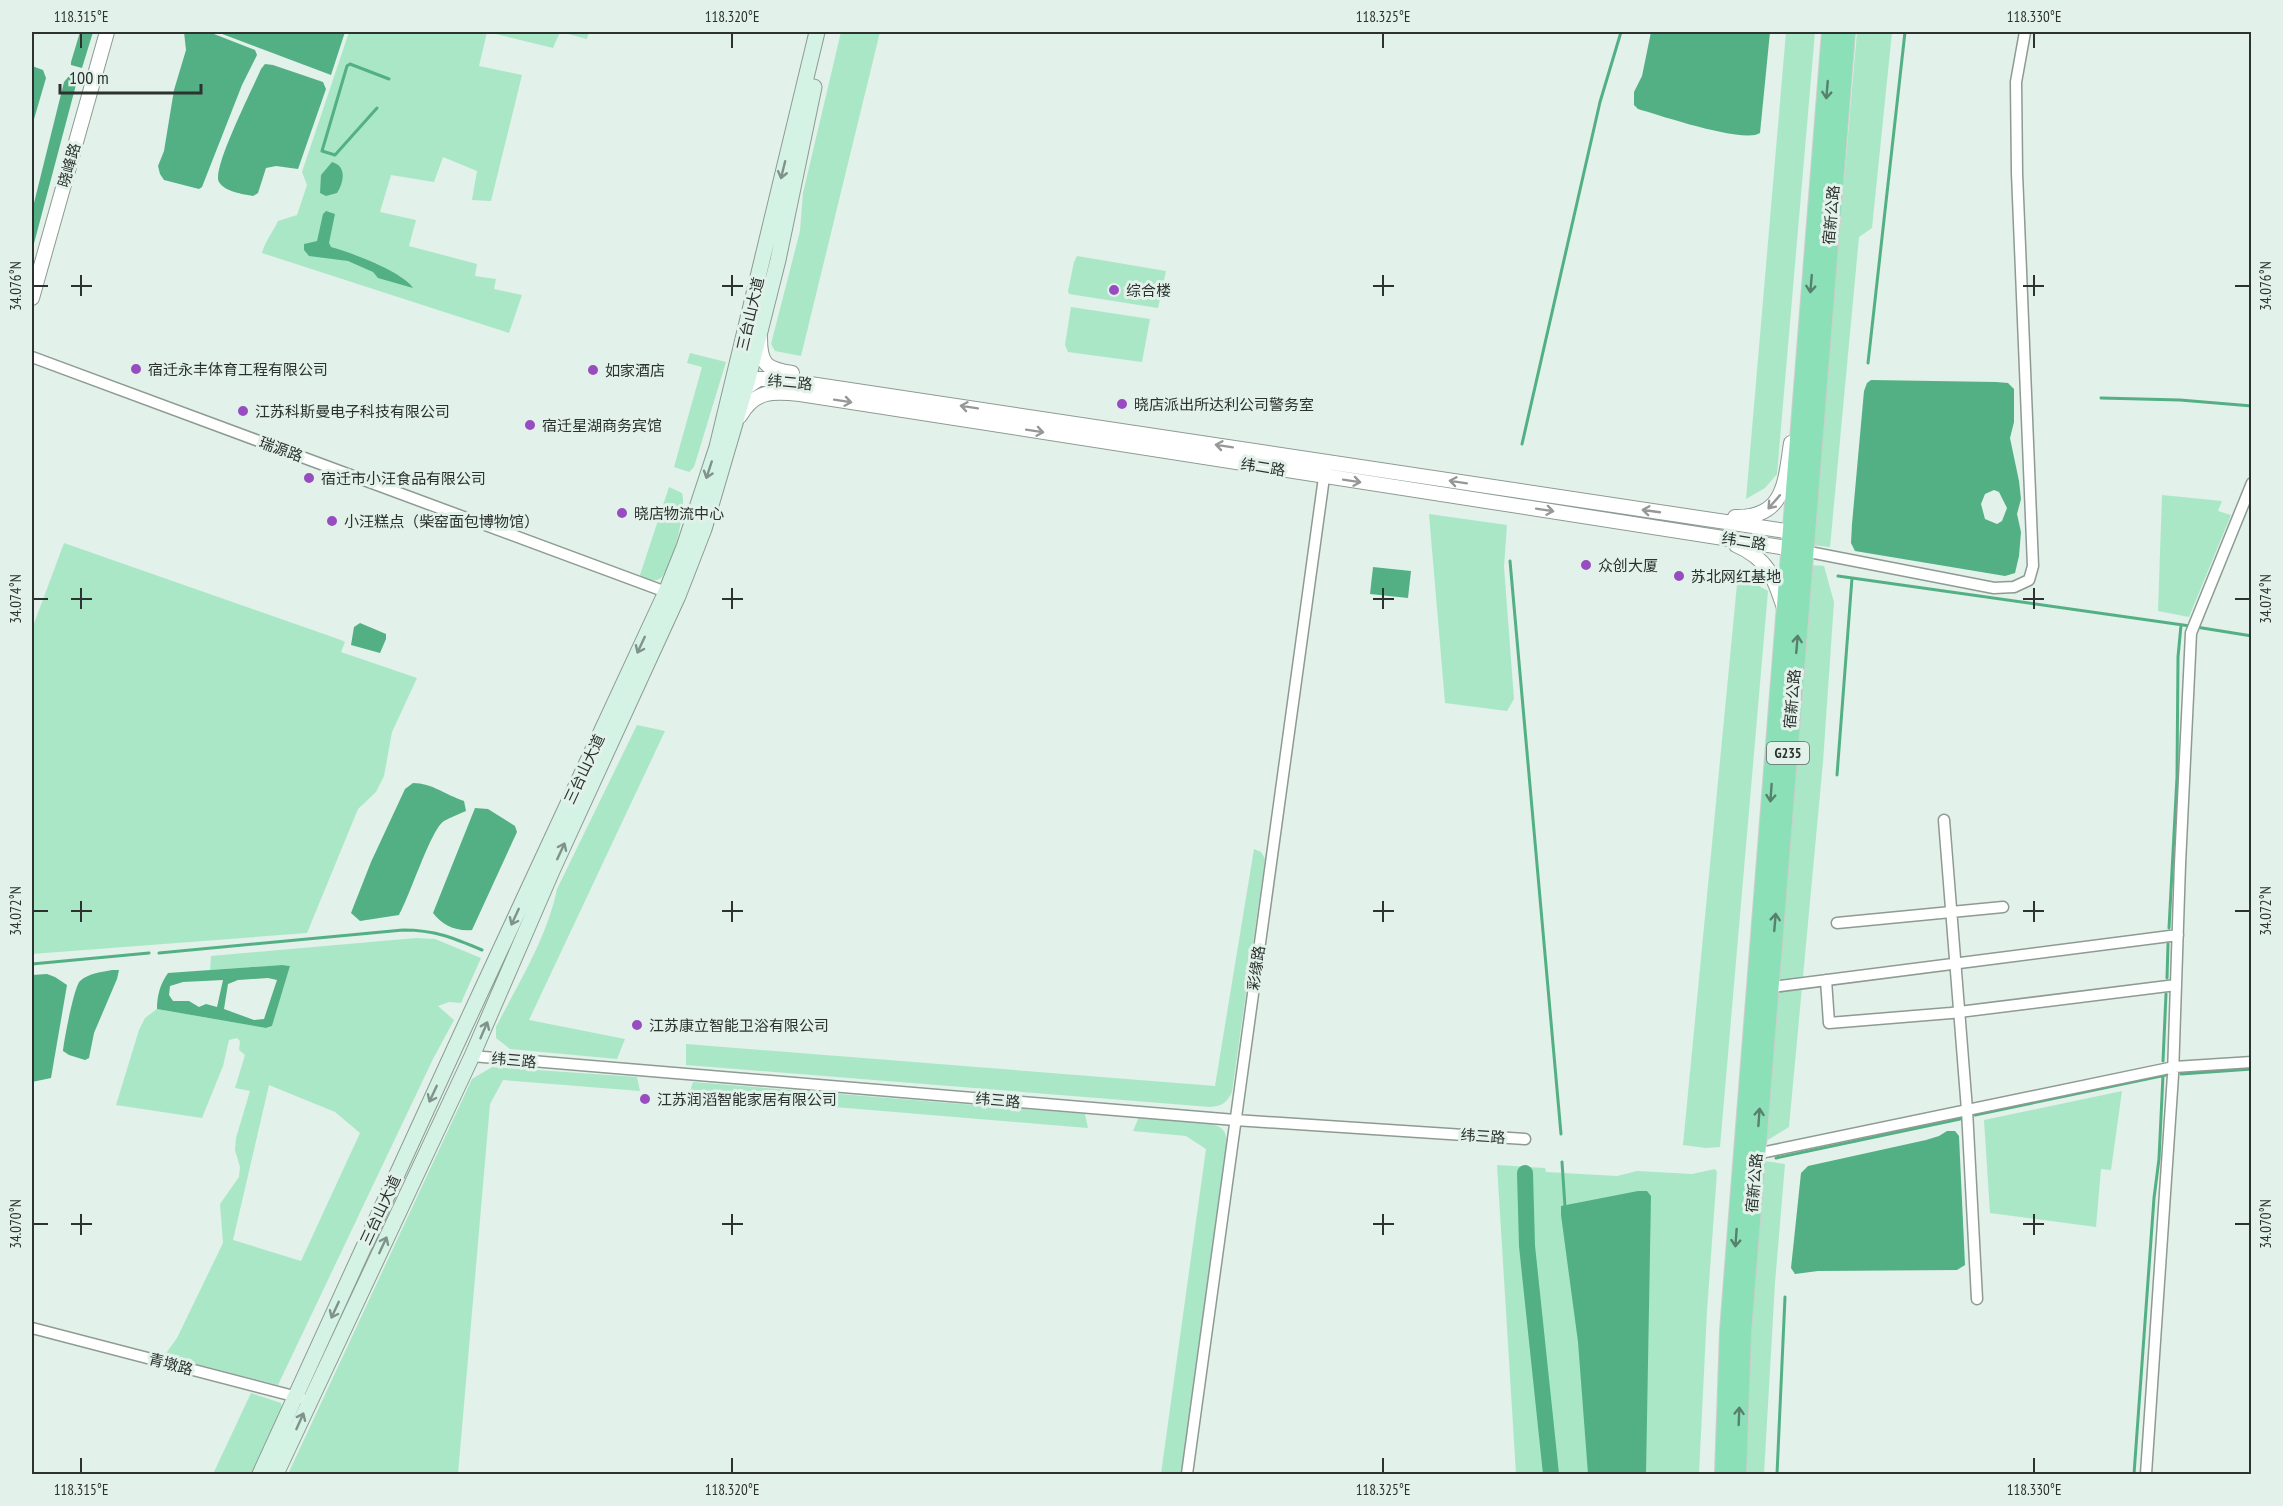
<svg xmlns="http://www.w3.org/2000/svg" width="2283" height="1506" font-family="'PT Sans Narrow','Noto Sans SC',sans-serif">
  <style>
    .green { fill: #aae7c7; fill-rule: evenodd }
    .water { fill: #53b085; fill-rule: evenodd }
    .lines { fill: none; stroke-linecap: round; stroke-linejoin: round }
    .stream { stroke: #53b085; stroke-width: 3 }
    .river { stroke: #53b085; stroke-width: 16 }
    .minor-casing { stroke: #8d9b93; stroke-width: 13 }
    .tertiary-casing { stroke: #8d9b93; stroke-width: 16 }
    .secondary-casing { stroke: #8d9b93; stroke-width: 17 }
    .trunk-casing { stroke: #cccecd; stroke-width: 20 }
    .minor { stroke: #fff; stroke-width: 10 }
    .tertiary { stroke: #fff; stroke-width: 14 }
    .secondary { stroke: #d4f3e5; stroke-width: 15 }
    .trunk { stroke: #8ce0b8; stroke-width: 18 }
    .oneway { stroke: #57806d }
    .oneway2 { stroke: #80928a }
    .oneway3 { stroke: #969897 }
    .ticks { fill: none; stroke: #2c322f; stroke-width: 2 }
    .poi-dot { fill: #974dc0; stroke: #e2f1e9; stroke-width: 2 }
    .labels { text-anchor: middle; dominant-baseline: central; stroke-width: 6; stroke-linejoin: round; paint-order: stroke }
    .shield { fill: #e2f1e9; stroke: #636b67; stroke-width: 1.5 }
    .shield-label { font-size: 14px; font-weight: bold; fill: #2c322f }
    .street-label { font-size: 15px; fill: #2c322f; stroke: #e2f1e9 }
    .poi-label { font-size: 15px; fill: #2c322f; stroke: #e2f1e9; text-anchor: start }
    .neatline { fill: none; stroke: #2c322f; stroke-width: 2 }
    .ticks-label { font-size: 15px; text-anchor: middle; fill: #2c322f }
  </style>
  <rect width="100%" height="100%" fill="#e2f1e9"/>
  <path class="green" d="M349 32H589L587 39 560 32 553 48 487 32 479 66 522 75 491 201 472 200 477 171 443 157 434 182 391 175 380 212 416 220 409 246 477 264 475 276 496 279 494 289 522 295 509 333 262 253C265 241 273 232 278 221L297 215 307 185 302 172Z
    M841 32H880L801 356 775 351 771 344 800 231 803 193Z
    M1786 32H1815L1777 474 1765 488 1746 499Z
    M1857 32H1892L1872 228 1859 237 1830 547 1812 545Z
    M1077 256 1166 271 1158 308 1069 294 1068 291 1074 262Z
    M1071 307 1150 319 1142 362 1068 352 1065 345Z
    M690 353 726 362 694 467 689 472 674 467 702 367 687 363Z
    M669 487 682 493C687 507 673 566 662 577 656 583 647 580 639 578Z
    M2162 495 2222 501 2218 511 2231 515 2189 617 2158 611Z
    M1429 514 1507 525 1504 567 1514 699 1507 711 1445 703Z
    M64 543 341 640 345 642 341 652 417 678 392 732 384 776 376 792 358 809 307 933 32 954V629Z
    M1810 565 1824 566 1834 602 1823 762 1789 1127 1763 1143Z
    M1738 574 1768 591 1720 1147 1706 1148 1683 1145Z
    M637 725 665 731 529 1020 625 1039 617 1059 510 1049 496 1038V1027C519 982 547 938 557 889Z
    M1254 849 1261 852 1265 859 1232 1092C1227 1103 1222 1106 1210 1107L686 1065V1044L1215 1086Z
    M416 938 435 939 481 958 461 1003 449 1002 438 1006 454 1020 433 1059 278 1385 164 1356 177 1338 223 1243 220 1204 239 1177 240 1167 235 1150 236 1138 250 1091 235 1088 245 1055 239 1050 240 1041 237 1038 229 1040 223 1066 202 1118 116 1105 139 1030 145 1018 157 1009 266 1028 272 1026 290 966 282 965 210 970 211 956ZM269 1085 335 1112 360 1133 301 1261 233 1240Z
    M492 1067 637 1077 640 1091 503 1080 490 1104 458 1474H288L472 1079Z
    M693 1082 1085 1114 1088 1128 689 1095Z
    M2122 1091 2111 1170 2101 1169 2096 1227 1990 1213 1984 1120Z
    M1139 1117C1157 1119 1208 1118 1221 1128 1225 1131 1226 1135 1227 1141L1182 1474H1161L1206 1149 1186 1136 1133 1131Z
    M1765 1161 1785 1164 1775 1283 1764 1474H1743L1760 1167Z
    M1497 1165 1545 1168 1546 1172 1617 1176 1637 1171 1692 1174 1715 1169 1717 1172 1707 1311 1699 1474H1516Z
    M251 1393 281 1403 282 1409 253 1474H213Z"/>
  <path class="water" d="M80 32H93L82 68 71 65V62Z
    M184 32H208L214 34 255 50 257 55 242 85 202 187 199 189 164 180 160 174 158 166 164 151 174 90 186 50Z
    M217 32H345L331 75Z
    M1651 32H1770L1760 133C1744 144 1659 115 1638 109L1634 105V92L1642 76Z
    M265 64 273 65 323 82 326 89 298 169 276 166 266 168 258 193 253 196C243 194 225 192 219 182 211 170 254 86 261 69Z
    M32 66 43 70 46 78 32 126Z
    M69 76 75 77 77 81 32 251V211L64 82Z
    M332 162C347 166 344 182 337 193L326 196 320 193 321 175Z
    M326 211 335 214 329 243 331 247C350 252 403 272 413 288L378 278 373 272 348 261 309 256 304 250V244L317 241 323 214Z
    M1871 380 1996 382 2008 383 2014 389V422L2010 438 2019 481 2021 499 2017 514 2021 532 2019 556 2015 573 2005 576 1855 551 1851 543 1852 524 1864 391 1867 383ZM1994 490 1999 492 2007 508 2002 521 1997 524 1985 519 1981 504 1985 494Z
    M1373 567 1411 571 1408 598 1370 594Z
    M360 623 386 634V639L380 653 351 645 354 627Z
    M413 783C432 783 446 795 464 801L466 811C459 814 451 817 444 821 431 829 410 896 399 915L360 921 351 913 371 862 405 789Z
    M475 808 488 809 515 826 517 832 472 930C457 932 442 925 433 913Z
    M282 965 290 966 272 1026 266 1028 157 1009C157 996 160 984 168 973ZM268 978 277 980 264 1019 254 1020 224 1009 228 984 238 980ZM223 980 217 1007 206 1004 199 1007 189 1001H173L169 995 170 986 183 982Z
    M112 970H119L117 979 94 1033 89 1058 85 1060 69 1055 63 1051C64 1040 74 987 80 981 89 973 102 972 112 970Z
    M47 974 55 977 67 985 51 1078 32 1082V975Z
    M1947 1131H1955L1959 1136 1965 1265 1957 1270 1818 1271 1795 1274 1791 1268 1801 1173 1808 1166 1926 1140 1939 1136Z
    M1638 1191H1647L1651 1196 1646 1474H1588L1578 1342 1561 1215V1206Z"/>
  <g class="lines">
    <path class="stream" d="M377 108 335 155 322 151 347 66 350 64 389 79
      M1868 363 1905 32
      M2101 398 2180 400 2252 406
      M1522 444 1600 102 1621 32
      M1510 561 1561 1134
      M1838 576 2190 626
      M2196 627 2252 636
      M1837 775 1852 578
      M2169 928 2177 777 2178 657 2181 625
      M159 953 403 930C435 930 454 938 482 950
      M32 964 149 953
      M2167 978 2168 944
      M2163 1061 2166 994
      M2181 1074 2252 1069
      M1975 1115 2166 1075
      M1776 1158 1960 1119
      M1562 1162 1565 1207
      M1777 1474 1785 1297
      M2134 1474 2154 1198 2159 1159 2163 1075"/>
    <path class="river" d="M1525 1173 1527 1246 1551 1474"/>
    <g class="minor-casing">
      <path id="minor" d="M32 357 666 592
        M1804 551 1994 588 2014 587 2029 580 2033 566 2017 173 2016 82 2025 32
        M1944 820 1967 1110 1977 1299
        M1837 923 2003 907
        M1826 980 1829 1023 1951 1013 2176 985
        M1765 988 2178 935
        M472 1056 1235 1120 1525 1139
        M1756 1154 2174 1067 2252 1062
        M32 1328 301 1398
        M1187 1474 1325 470
        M2146 1474 2173 1075 2180 864 2191 633 2252 483"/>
    </g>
    <g class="tertiary-casing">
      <path id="tertiary" d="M32 298 107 32
        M760 338C760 365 767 369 792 373
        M741 391 759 379H777L1792 532
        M740 416C755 390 773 391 800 394L1800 550
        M1735 517C1785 518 1785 482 1791 443
        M1736 545C1768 559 1774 577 1784 608"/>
    </g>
    <g class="secondary-casing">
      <path id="secondary" d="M260 1474 458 1041 666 592 684 547 717 447 817 32
        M276 1474 472 1056 552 871 678 596 704 529 748 379 778 260 814 87"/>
    </g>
    <g class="trunk-casing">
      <path id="trunk" d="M1724 1474 1729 1331 1831 32
        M1737 1474 1742 1332 1846 32"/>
    </g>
    <use href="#minor" class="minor"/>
    <use href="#tertiary" class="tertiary"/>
    <use href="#secondary" class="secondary"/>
    <use href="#trunk" class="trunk"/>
  </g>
  <defs><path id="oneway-shaft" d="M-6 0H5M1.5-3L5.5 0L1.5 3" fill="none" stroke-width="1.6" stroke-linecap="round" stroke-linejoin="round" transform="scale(1.5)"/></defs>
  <g class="oneway">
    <use href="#oneway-shaft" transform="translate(1827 90) rotate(95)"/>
    <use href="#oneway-shaft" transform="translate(1811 284) rotate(95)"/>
    <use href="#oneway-shaft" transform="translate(1797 644) rotate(-85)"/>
    <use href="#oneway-shaft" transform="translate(1771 793) rotate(94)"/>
    <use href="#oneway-shaft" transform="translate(1775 922) rotate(-85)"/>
    <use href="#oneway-shaft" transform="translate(1759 1117) rotate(-86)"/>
    <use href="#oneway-shaft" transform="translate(1736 1238) rotate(94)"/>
    <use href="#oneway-shaft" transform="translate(1739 1416) rotate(-88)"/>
  </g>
  <g class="oneway2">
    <use href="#oneway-shaft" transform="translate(783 170) rotate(104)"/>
    <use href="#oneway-shaft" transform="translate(709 470) rotate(108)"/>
    <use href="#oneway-shaft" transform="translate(641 645) rotate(115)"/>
    <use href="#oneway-shaft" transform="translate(561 851) rotate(-65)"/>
    <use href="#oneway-shaft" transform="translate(515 917) rotate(115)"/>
    <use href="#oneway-shaft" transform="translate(484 1030) rotate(-67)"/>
    <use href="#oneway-shaft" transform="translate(433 1094) rotate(115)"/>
    <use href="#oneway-shaft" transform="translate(383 1245) rotate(-65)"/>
    <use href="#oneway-shaft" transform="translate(335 1310) rotate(115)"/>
    <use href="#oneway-shaft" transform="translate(300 1421) rotate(-66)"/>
  </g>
  <g class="oneway3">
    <use href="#oneway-shaft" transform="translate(843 401) rotate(9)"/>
    <use href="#oneway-shaft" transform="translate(969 407) rotate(-171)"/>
    <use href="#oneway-shaft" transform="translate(1035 431) rotate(9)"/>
    <use href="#oneway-shaft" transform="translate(1224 446) rotate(-171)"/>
    <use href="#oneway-shaft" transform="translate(1352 481) rotate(9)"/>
    <use href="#oneway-shaft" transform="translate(1458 482) rotate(-171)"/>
    <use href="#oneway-shaft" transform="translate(1774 502) rotate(131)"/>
    <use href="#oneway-shaft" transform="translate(1545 510) rotate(9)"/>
    <use href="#oneway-shaft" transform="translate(1651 511) rotate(-172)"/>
  </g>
  <path class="ticks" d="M81 33V48M732 33V48M1383 33V48M2034 33V48M81 275V296M732 275V296M1383 275V296M2034 275V296M33 286H48M71 286H92M722 286H743M1373 286H1394M2023 286H2044M2235 286H2250M81 588V609M732 588V609M1383 588V609M2034 588V609M33 599H48M71 599H92M722 599H743M1373 599H1394M2023 599H2044M2235 599H2250M81 901V922M732 901V922M1383 901V922M2034 901V922M33 911H48M71 911H92M722 911H743M1373 911H1394M2023 911H2044M2235 911H2250M81 1214V1235M732 1214V1235M1383 1214V1235M2034 1214V1235M33 1224H48M71 1224H92M722 1224H743M1373 1224H1394M2023 1224H2044M2235 1224H2250M81 1458V1473M732 1458V1473M1383 1458V1473M2034 1458V1473"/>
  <g class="poi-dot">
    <circle cx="1114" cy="290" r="6"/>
    <circle cx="136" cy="369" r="6"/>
    <circle cx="593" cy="370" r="6"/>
    <circle cx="1122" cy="404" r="6"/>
    <circle cx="243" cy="411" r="6"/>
    <circle cx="530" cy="425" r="6"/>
    <circle cx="309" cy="478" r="6"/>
    <circle cx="622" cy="513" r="6"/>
    <circle cx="332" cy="521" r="6"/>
    <circle cx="1586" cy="565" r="6"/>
    <circle cx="1679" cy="576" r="6"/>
    <circle cx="637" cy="1025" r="6"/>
    <circle cx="645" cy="1099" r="6"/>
  </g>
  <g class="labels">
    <rect class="shield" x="1767" y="742" width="42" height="22" rx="4.5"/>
    <g class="shield-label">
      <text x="1788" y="753">G235</text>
    </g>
    <g class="street-label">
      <text transform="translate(69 165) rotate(-74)">晓峰路</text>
      <text transform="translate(1831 215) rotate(-85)">宿新公路</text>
      <text transform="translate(750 314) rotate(-77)">三台山大道</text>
      <text transform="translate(790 382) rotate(5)">纬二路</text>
      <text transform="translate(281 449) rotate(20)">瑞源路</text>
      <text transform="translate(1263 467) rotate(9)">纬二路</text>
      <text transform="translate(1744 541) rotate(9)">纬二路</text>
      <text transform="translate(1792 699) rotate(-85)">宿新公路</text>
      <text transform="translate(584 769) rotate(-65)">三台山大道</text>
      <text transform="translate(1256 968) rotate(-82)">彩缘路</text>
      <text transform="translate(514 1060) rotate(5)">纬三路</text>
      <text transform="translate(998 1100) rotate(5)">纬三路</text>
      <text transform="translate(1483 1136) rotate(4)">纬三路</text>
      <text transform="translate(1754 1183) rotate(-85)">宿新公路</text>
      <text transform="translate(380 1210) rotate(-65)">三台山大道</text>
      <text transform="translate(171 1364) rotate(15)">青墩路</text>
    </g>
    <g class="poi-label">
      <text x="1126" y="290">综合楼</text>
      <text x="148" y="369">宿迁永丰体育工程有限公司</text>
      <text x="605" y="370">如家酒店</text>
      <text x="1134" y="404">晓店派出所达利公司警务室</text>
      <text x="255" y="411">江苏科斯曼电子科技有限公司</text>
      <text x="542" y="425">宿迁星湖商务宾馆</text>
      <text x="321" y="478">宿迁市小汪食品有限公司</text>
      <text x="634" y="513">晓店物流中心</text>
      <text x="344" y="521">小汪糕点（柴窑面包博物馆）</text>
      <text x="1598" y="565">众创大厦</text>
      <text x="1691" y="576">苏北网红基地</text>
      <text x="649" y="1025">江苏康立智能卫浴有限公司</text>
      <text x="657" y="1099">江苏润滔智能家居有限公司</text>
    </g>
  </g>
  <rect width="2283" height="1506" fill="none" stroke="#e2f1e9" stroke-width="66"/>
  <path d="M60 84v9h141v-9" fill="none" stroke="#2c322f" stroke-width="3"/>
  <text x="69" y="84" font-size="18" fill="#2c322f" stroke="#e2f1e9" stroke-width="4.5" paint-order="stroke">100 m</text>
  <rect x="33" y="33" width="2217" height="1440" class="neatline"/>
  <g class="ticks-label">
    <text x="81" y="22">118.315°E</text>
    <text x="732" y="22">118.320°E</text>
    <text x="1383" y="22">118.325°E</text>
    <text x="2034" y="22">118.330°E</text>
    <text transform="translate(16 286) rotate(-90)" y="5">34.076°N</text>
    <text transform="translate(2266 286) rotate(-90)" y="5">34.076°N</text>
    <text transform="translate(16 599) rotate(-90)" y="5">34.074°N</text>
    <text transform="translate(2266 599) rotate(-90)" y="5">34.074°N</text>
    <text transform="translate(16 911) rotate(-90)" y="5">34.072°N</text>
    <text transform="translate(2266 911) rotate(-90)" y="5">34.072°N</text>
    <text transform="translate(16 1224) rotate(-90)" y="5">34.070°N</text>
    <text transform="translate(2266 1224) rotate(-90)" y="5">34.070°N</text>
    <text x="81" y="1495">118.315°E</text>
    <text x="732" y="1495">118.320°E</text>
    <text x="1383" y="1495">118.325°E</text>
    <text x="2034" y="1495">118.330°E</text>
  </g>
</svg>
